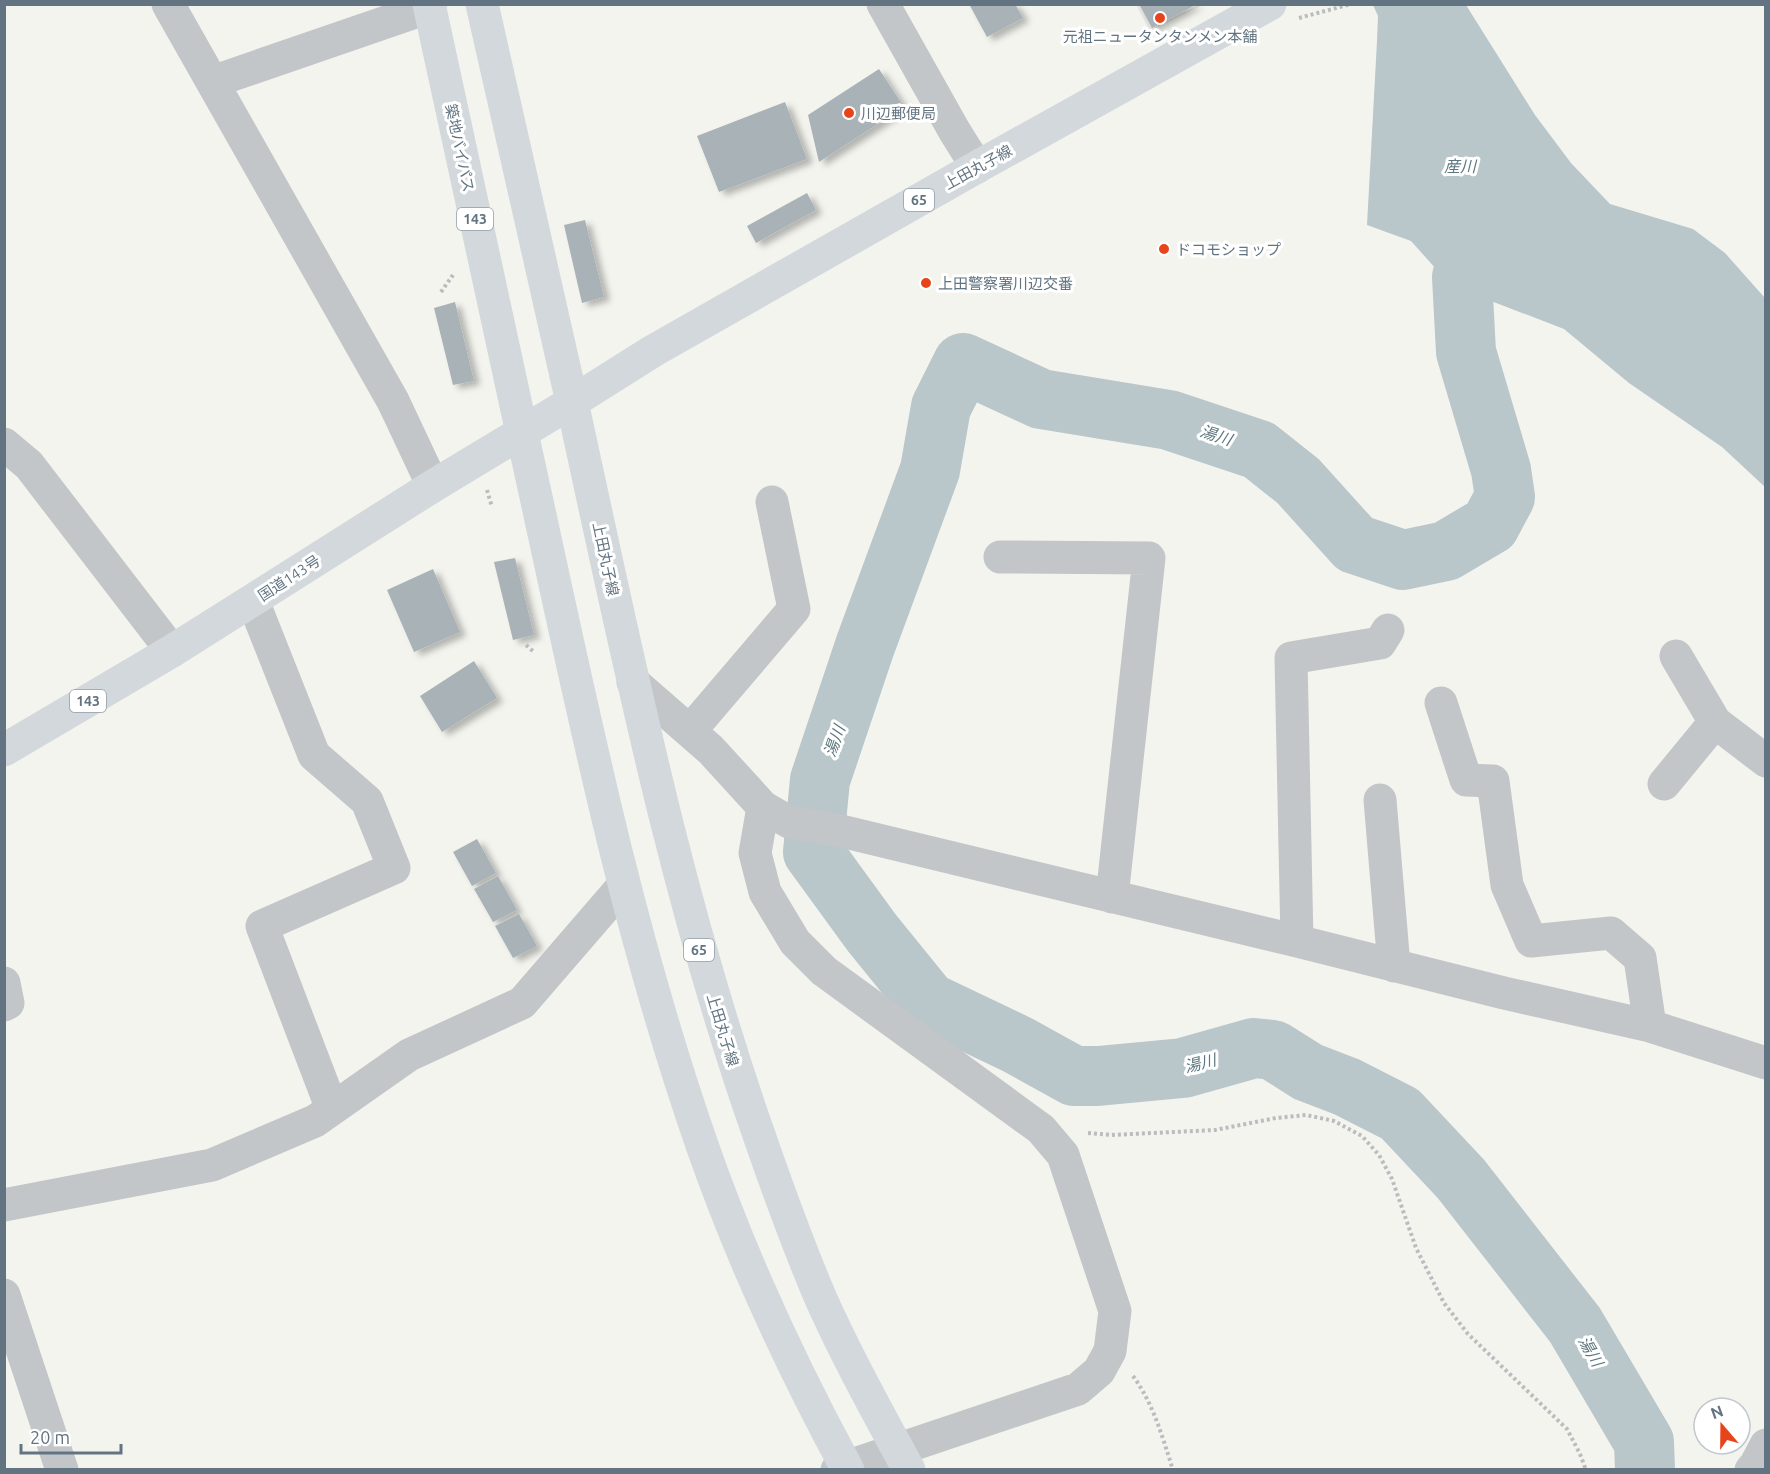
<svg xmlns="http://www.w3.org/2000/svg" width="1770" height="1474" font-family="Ubuntu,'Noto Sans JP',sans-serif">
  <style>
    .built { fill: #e4e5e3 }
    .water { fill: #b9c6ca }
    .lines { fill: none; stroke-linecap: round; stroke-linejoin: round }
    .river { stroke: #b9c6ca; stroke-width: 60 }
    .building { fill: #a9b2b6; filter: url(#shadow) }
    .path { stroke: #babcbe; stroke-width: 4; stroke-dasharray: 3 3; stroke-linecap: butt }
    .minor { stroke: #c3c6c9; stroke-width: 33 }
    .major { stroke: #d3d8dc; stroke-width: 33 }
    .highway { stroke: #d3d8dc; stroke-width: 33 }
    .poi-dot { fill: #e7441c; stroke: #fff; stroke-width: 2 }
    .labels { text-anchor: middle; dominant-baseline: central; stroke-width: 6; stroke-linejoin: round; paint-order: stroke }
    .shield { fill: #fff; stroke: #919ea7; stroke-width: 1.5 }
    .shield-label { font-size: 14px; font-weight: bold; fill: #627481 }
    .poi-label { font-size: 15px; fill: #627481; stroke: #fff; text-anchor: start }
    .street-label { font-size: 15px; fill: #627481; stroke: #fff }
    .water-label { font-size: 16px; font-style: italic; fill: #5d777f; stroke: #fff }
  </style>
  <defs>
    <filter id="shadow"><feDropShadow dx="6" dy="4" stdDeviation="3" flood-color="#0004"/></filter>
  </defs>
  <rect width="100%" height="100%" fill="#f4f4ef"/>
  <path class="built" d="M1136 5H1203L1150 31Z"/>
  <path class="water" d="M1373 5H1466L1535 115 1571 163 1610 204 1693 229 1725 253 1765 298V487L1722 447 1629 383 1564 329 1473 294 1437 270 1411 241 1367 225 1377 41 1378 16Z"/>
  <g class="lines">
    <path class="river" d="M1462 277 1466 352 1501 470 1505 497 1490 525 1446 551 1403 560 1355 544 1298 481 1259 450 1169 420 1041 399 963 363 941 407 930 470 865 646 820 780 813 852 872 933 928 1002 1018 1045 1074 1076H1098L1183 1068 1254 1048 1273 1050 1308 1072 1347 1087 1400 1114 1461 1179 1575 1325 1644 1442 1645 1470"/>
  </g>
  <path class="building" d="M969 4H1015L1023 18 987 37Z
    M1139 4H1197L1152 28Z
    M879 69 904 107 819 162 808 115Z
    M785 102 807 159 719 192 697 136Z
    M807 193 816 210 756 243 747 226Z
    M585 220 604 297 582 303 564 225Z
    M455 302 474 381 453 385 434 308Z
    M515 558 534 635 513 640 494 562Z
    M433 569 460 632 414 652 387 590Z
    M474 661 497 698 442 732 420 696Z
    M477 839 496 873 472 886 453 852Z
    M498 876 517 910 493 922 474 889Z
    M519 914 537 946 513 958 495 926Z"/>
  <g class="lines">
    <path class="path" d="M1299 18 1351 4
      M441 292 453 275
      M487 490 492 507
      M526 645 534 652
      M1088 1133 1111 1135 1215 1130 1276 1118 1306 1115 1334 1121 1362 1136 1379 1155 1392 1179 1416 1248 1444 1303 1468 1334 1567 1429 1580 1454 1586 1470
      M1133 1376C1154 1405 1162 1436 1173 1470"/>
    <path class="minor" d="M168 4 393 401 433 486
      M883 4 955 132 977 167
      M212 82 430 7
      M4 444 29 465 172 651
      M1000 557 1149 558 1112 897
      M253 601 314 755 367 801 394 868 262 926 332 1109
      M1676 656 1715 722 1766 761
      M633 682 711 750 763 807 789 822 837 830 1297 941 1504 993 1650 1026 1766 1063
      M1441 703 1466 780 1493 781 1507 885 1531 941 1611 933 1640 958 1650 1026
      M690 731 794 609 772 502
      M1664 784 1715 722
      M1380 800 1394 966
      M763 807 755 853 765 892 795 942 824 971 1041 1129 1063 1155 1115 1311 1110 1351 1099 1371 1078 1389 837 1470
      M1297 941 1291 658 1380 643 1388 630
      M4 983 8 1003 4 1005
      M4 1205 212 1165 315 1121 409 1055 522 1003 623 886
      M4 1295 62 1470
      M1751 1470 1756 1464 1766 1445"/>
    <path class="major" d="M522 433C575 672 621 913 702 1145 741 1257 791 1365 848 1470
      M909 1470C878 1413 847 1357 821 1299 798 1245 778 1190 759 1135 675 896 626 649 572 402L653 351 977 167 1270 4"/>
    <path class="highway" d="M429 4 522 433
      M4 750 172 651 433 486 572 402 482 4"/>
  </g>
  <g class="poi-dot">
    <circle cx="1160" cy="18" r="6"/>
    <circle cx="849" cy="113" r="6"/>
    <circle cx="1164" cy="249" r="6"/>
    <circle cx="926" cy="283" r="6"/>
  </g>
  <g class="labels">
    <g class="shield">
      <rect x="904" y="189" width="30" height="22" rx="4.5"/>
      <rect x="457" y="208" width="36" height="22" rx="4.5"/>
      <rect x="70" y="690" width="36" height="22" rx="4.5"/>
      <rect x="684" y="939" width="30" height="22" rx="4.5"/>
    </g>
    <g class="shield-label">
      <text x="919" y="200">65</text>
      <text x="475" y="219">143</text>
      <text x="88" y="701">143</text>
      <text x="699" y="950">65</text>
    </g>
    <g class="poi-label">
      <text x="1160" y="36" text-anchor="middle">元祖ニュータンタンメン本舗</text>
      <text x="861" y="113">川辺郵便局</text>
      <text x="1176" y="249">ドコモショップ</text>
      <text x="938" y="283">上田警察署川辺交番</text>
    </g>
    <g class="street-label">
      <text transform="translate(460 148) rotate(78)">築地バイパス</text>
      <text transform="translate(978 167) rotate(-29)">上田丸子線</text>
      <text transform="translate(606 559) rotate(78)">上田丸子線</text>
      <text transform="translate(289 578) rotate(-33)">国道143号</text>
      <text transform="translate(723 1030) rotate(73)">上田丸子線</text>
    </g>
    <g class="water-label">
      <text x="1460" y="166">産川</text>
      <text transform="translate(1216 435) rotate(18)">湯川</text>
      <text transform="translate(834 741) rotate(-70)">湯川</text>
      <text transform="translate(1200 1063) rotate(-14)">湯川</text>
      <text transform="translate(1591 1351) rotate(60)">湯川</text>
    </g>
  </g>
  <rect width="1770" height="1474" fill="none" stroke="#627481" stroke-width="12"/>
  <g transform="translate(1722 1426) rotate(340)"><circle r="28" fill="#ffffff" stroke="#c0c7cd" stroke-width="1.5"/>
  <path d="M0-4.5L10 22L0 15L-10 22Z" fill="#e7441c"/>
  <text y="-9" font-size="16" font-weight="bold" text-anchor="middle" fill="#627481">N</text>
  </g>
  <path d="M21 1444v9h100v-9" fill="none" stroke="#627481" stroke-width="3"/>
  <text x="30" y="1444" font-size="18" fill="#627481" stroke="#ffffff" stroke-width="4.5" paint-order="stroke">20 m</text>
</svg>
